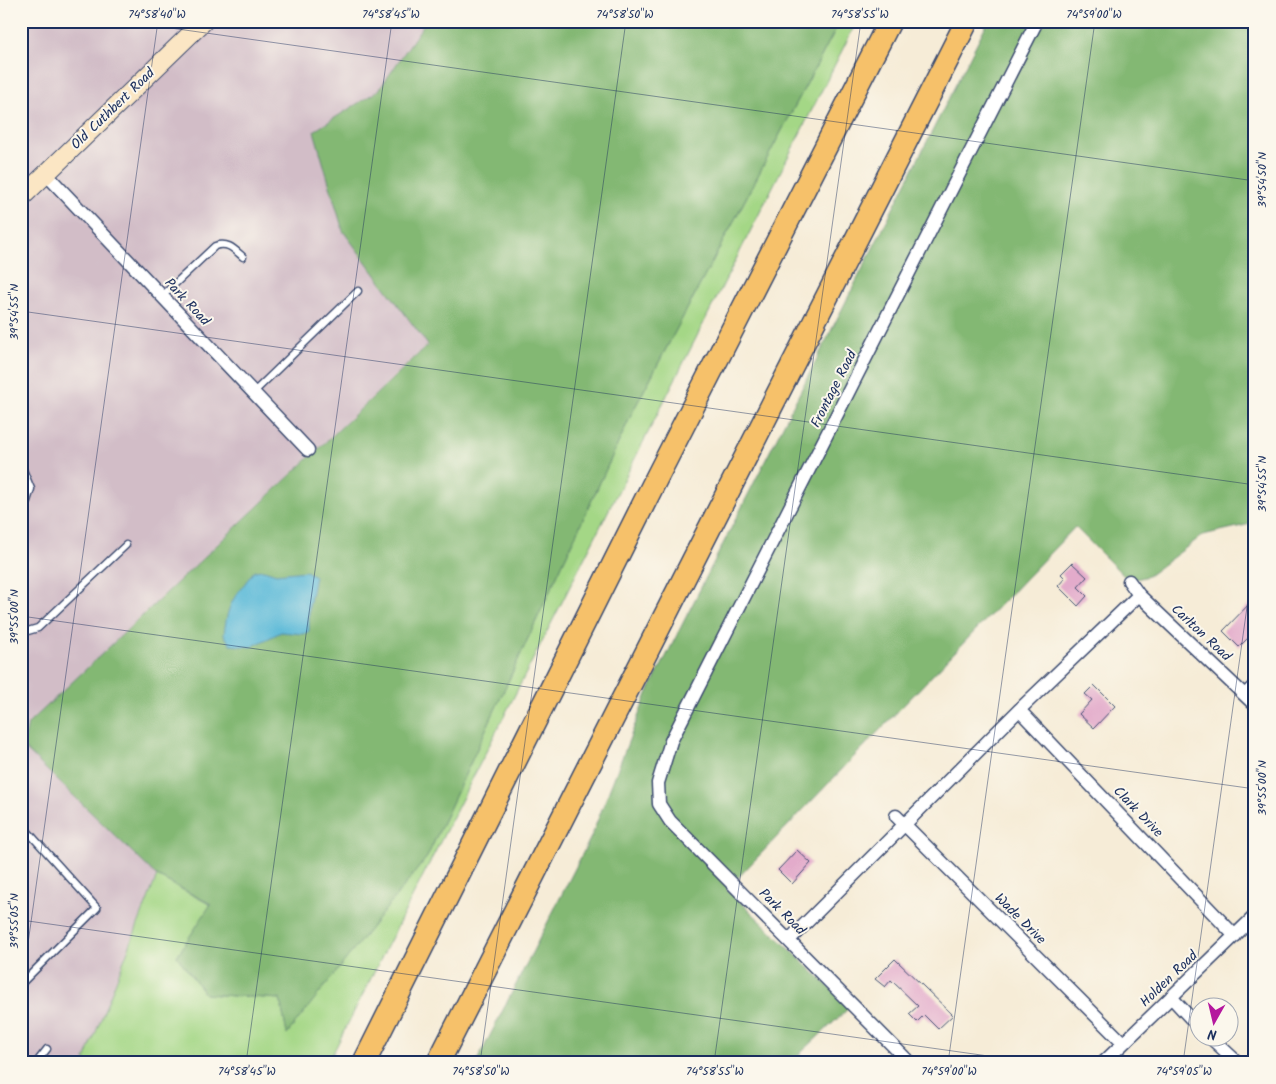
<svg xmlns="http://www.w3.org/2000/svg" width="1276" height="1084" font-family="Kalam,sans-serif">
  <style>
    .industrial { fill: #d2bdc7 }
    .green { fill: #a4d786; stroke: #608372 }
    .forest { fill: #83b873; stroke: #4f7468 }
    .water { fill: #5ab9d8; stroke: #3a749b }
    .building { fill: #e3abcb }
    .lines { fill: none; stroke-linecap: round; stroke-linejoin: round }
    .lane-casing { stroke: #3c4b70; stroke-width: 9 }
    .street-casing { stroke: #3c4b70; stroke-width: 15 }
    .secondary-casing { stroke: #3c4b70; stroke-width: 20 }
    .highway-casing { stroke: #3c4b70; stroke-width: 25 }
    .lane { stroke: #fff; stroke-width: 6 }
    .street { stroke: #fff; stroke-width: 12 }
    .secondary { stroke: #fbe6c4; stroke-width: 18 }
    .highway { stroke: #f6c16b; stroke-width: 22 }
    .ticks { fill: none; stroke: #1b2f5e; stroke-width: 1; stroke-opacity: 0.45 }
    .labels { text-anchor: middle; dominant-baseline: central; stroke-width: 4; stroke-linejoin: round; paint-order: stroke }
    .street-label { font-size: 14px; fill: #1b2f5e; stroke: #fbf7ec }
    .neatline { fill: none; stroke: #1b2f5e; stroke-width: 2 }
    .ticks-label { font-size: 12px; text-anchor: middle; fill: #1b2f5e }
  </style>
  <rect width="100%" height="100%" fill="#fbf7ec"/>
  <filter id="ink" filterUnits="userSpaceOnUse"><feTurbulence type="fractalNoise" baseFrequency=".02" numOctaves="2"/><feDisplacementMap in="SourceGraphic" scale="10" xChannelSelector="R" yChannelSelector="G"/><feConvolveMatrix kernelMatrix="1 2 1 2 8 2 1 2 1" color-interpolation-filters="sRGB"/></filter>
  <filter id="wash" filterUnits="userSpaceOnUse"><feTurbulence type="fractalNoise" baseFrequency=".0096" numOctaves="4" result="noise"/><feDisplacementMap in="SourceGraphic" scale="20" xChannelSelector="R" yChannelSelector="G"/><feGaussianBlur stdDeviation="1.12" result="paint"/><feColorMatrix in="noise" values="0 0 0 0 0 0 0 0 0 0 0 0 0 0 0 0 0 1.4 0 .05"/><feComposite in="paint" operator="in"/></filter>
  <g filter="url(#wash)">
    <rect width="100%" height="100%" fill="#f6ecd7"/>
    <path class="industrial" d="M21 21H426L379 90 314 131 343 231 428 344 28 724 23 747 157 876 86 1059 88 1063H21Z"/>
    <path class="green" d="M840 21H857L328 1063H88L85 1060 157 876 211 905 177 956 205 994 280 999 287 1033 427 857 633 411Z"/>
    <path class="forest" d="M426 21H667L679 26 685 21H840L633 411 427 857 287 1034 280 999 205 994 177 956 211 904 157 876 23 747 28 724 428 345 343 231 314 131 379 90Z
      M988 21H1255V523L1203 535 1148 576 1129 581 1075 527 727 889 850 1007 790 1063H476L591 837 647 694Z"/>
    <path class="water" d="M264 570 276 574 306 571 315 576 309 607V631L304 634 281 632 251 647 231 645 224 635C228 599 235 598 254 571Z"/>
    <g id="blocks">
      <path class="building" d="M1072 563 1087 577 1078 587 1087 596 1078 606 1058 586 1065 578 1061 574Z
        M1255 598V631L1239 647 1223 631Z
        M1094 685 1115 706 1094 728 1079 714 1092 700 1085 694Z
        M797 850 811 863 792 884 778 870Z
        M895 959 953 1015 938 1029 924 1015 917 1022 909 1014 918 1006 891 980 885 987 875 979Z"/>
    </g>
  </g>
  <g filter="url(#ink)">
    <use href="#blocks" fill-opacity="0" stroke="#3c4b70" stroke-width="1"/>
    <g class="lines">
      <g class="lane-casing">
        <path id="lane" d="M161 297 215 246C228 242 233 248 243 257
          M253 393 358 291
          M21 465 31 489 21 519
          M21 633 38 628 126 545
          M21 824 97 908 21 984
          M36 1063 47 1049"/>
      </g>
      <g class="street-casing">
        <path id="street" d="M46 174 308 450
          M1129 581 1139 595 1255 705
          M1245 695 1255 685
          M1019 710 1235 936
          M896 816 1123 1043
          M789 940 1019 710 1139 595
          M1171 997 1198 1026
          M1209 1036 1238 1063
          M910 1063 670 821 659 804 658 783 671 741 1037 21
          M1103 1063 1255 916"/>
      </g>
      <g class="secondary-casing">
        <path id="secondary" d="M21 198 204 21"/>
      </g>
      <g class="highway-casing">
        <path id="highway" d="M364 1063 657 477 890 21
          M438 1063 967 21"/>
      </g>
      <use href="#lane" class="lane"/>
      <use href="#street" class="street"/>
      <use href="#secondary" class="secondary"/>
      <use href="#highway" class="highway"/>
    </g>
  </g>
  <path class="ticks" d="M121 21 1255 181M21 311 1255 485M21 616 1255 789M21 920 1038 1063M21 993 158 21M246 1063 392 21M480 1063 626 21M714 1063 861 21M948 1063 1095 21M1183 1063 1255 550"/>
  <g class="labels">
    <g class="street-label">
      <text transform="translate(113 109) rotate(-44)">Old Cuthbert Road</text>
      <text transform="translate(187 302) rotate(47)">Park Road</text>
      <text transform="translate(834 389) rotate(-63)">Frontage Road</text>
      <text transform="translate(1201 633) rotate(43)">Carlton Road</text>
      <text transform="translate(1138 812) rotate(46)">Clark Drive</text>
      <text transform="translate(782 912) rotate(45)">Park Road</text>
      <text transform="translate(1020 919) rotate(45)">Wade Drive</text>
      <text transform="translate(1169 979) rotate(-44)">Holden Road</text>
    </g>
  </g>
  <rect width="1276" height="1084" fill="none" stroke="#fbf7ec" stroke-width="55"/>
  <g transform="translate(1214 1022) rotate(188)"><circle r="24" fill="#fbf7ec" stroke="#a1a7b3"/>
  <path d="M0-4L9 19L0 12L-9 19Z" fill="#b5179e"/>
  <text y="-8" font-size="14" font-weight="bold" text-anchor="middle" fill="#1b2f5e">N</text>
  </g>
  <rect x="28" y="28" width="1220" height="1028" class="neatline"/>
  <g class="ticks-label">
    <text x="157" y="18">74°58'40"W</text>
    <text x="391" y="18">74°58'45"W</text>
    <text x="625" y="18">74°58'50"W</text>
    <text x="860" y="18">74°58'55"W</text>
    <text x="1094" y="18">74°59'00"W</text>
    <text transform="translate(1262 180) rotate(-90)" y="4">39°54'50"N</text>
    <text transform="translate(14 312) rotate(-90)" y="4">39°54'55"N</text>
    <text transform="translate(1262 484) rotate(-90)" y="4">39°54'55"N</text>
    <text transform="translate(14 617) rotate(-90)" y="4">39°55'00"N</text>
    <text transform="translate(1262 788) rotate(-90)" y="4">39°55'00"N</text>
    <text transform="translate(14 921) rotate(-90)" y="4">39°55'05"N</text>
    <text x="247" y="1075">74°58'45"W</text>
    <text x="481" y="1075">74°58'50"W</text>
    <text x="715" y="1075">74°58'55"W</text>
    <text x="949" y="1075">74°59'00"W</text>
    <text x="1184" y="1075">74°59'05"W</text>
  </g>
</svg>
